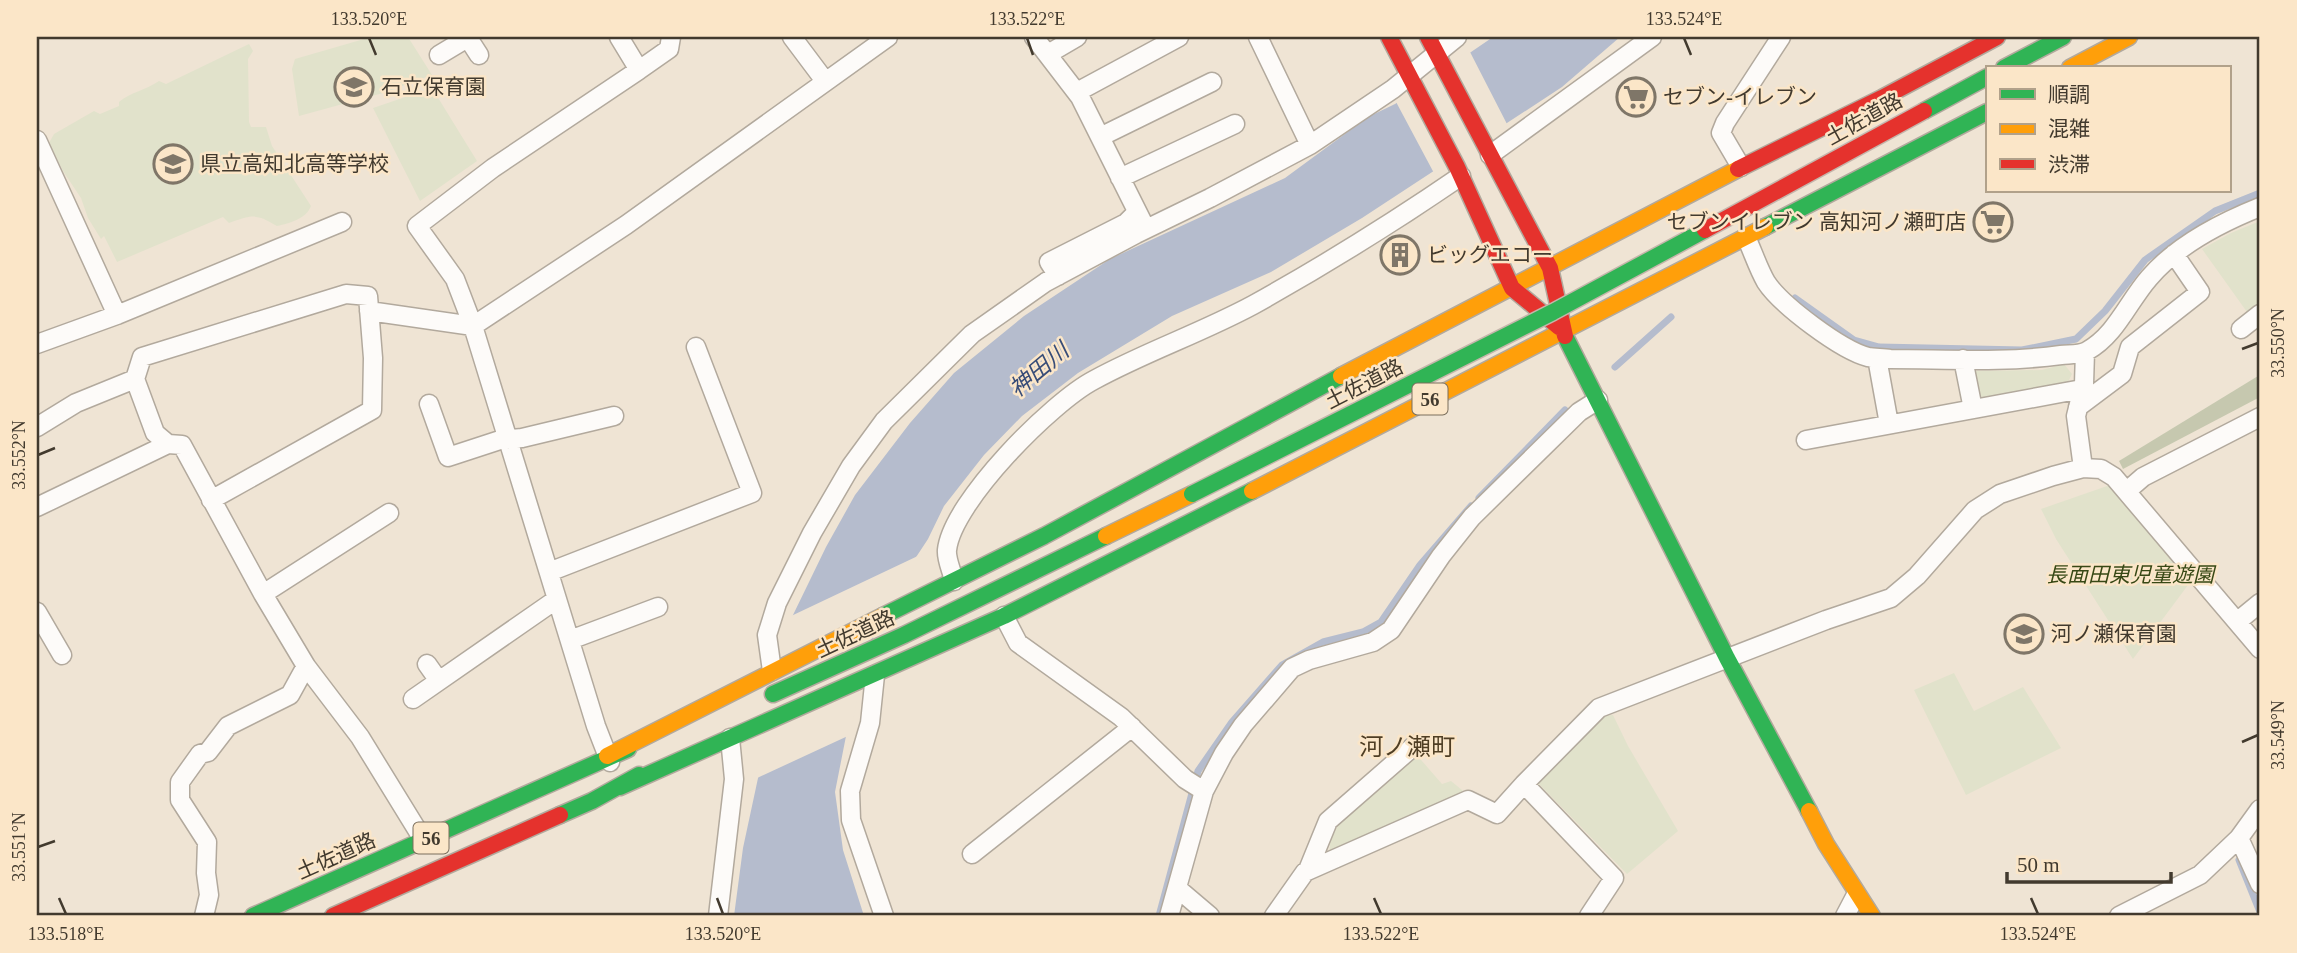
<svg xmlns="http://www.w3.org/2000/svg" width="2297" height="953" font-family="'Times New Roman','Noto Sans JP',serif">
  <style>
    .green { fill: #e1e2cb }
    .forest { fill: #c6c8af }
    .water { fill: #b5bccd }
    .pier { fill: #efe4d4 }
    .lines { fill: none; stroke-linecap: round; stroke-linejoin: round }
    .stream { stroke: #b5bccd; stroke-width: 7 }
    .street-casing { stroke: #b2a99d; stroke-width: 21 }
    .fast-casing { stroke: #b2a99d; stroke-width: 19 }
    .slow-casing { stroke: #b2a99d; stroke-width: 19 }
    .jam-casing { stroke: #b2a99d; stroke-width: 19 }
    .street { stroke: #fdfbf9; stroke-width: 18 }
    .fast { stroke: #30b455; stroke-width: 16 }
    .slow { stroke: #ff9f0a; stroke-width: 16 }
    .jam { stroke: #e5322d; stroke-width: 16 }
    .fast-bridge-casing { stroke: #c5b5ab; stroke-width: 19; stroke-linecap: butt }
    .jam-bridge-casing { stroke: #c5b5ab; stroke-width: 19; stroke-linecap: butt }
    .fast-bridge { stroke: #30b455; stroke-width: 16 }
    .jam-bridge { stroke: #e5322d; stroke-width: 16 }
    .ticks { fill: none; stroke: #423a2e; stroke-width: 2.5 }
    .labels { text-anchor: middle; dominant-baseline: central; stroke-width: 5; stroke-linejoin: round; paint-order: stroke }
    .shield { fill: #fbe6c8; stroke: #7a6e5c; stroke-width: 2 }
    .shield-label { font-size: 19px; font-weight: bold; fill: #423a2e }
    .poi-label { font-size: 21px; fill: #423a2e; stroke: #fbe6c8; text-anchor: start }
    .street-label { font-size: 21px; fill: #423a2e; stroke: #fbe6c8 }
    .park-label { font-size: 21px; font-style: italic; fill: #374815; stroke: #fbe6c8 }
    .water-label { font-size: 23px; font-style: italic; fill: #384d78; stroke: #fbe6c8 }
    .quarter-label { font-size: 24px; fill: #4f3e24; stroke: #fbe6c8 }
    .neatline { fill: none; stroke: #423a2e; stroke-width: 2.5 }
    .ticks-label { font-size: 18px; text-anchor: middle; fill: #423a2e }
  </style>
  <rect width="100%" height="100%" fill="#efe4d4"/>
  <path class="green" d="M371 37H408L432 75 383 93 299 116 292 69 295 59Z
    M249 44 253 51 248 59 249 122 251 127H266L272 146 311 206C306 219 290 223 277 226 256 213 252 215 229 223L223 217 117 262 104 236 101 239 88 218 81 198 63 171 49 143 54 134 94 111 100 114 119 106V102C131 92 146 90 159 81L166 84Z
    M432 88 477 161 420 201 373 108Z
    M2260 221V303L2247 312 2202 249 2231 233Z
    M2064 364 2072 374 2066 386 1980 400 1972 376 1976 371 2042 370Z
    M2110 485 2191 581 2133 659 2056 539 2041 509Z
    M1954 673 1974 711 2023 687 2061 748 1966 795 1914 690Z
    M1613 715 1628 746 1678 831 1627 874 1536 781 1598 716Z
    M1415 753 1442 784 1451 781 1468 795 1330 853C1324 821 1392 773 1415 753Z"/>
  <path class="forest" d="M2258 376 2260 378V397L2123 469 2119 461Z"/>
  <path class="water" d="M1493 37H1620L1562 87 1362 218 1271 272 1172 316 1078 373 1022 416 984 455 944 506 928 539 901 580 860 665 835 792 843 850 864 916H734L743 848 793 615 826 547 855 495 910 423 954 373 1024 316 1110 259 1285 178 1368 117 1395 104Z"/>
  <path class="pier" d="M1469 50 1508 126 1435 175 1395 100Z
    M922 554 869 643 850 735 755 779 789 617Z"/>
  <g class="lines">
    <path class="stream" d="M1795 298 1854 340 1879 347 2022 350 2076 339 2105 311 2145 260 2215 211 2260 193
      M1615 367 1671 317
      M1479 498 1565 410
      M2239 860 2260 912
      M1159 916 1198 771 1232 722 1282 665 1323 642 1363 632 1381 622 1420 565 1471 506"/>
    <g class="street-casing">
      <path id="street" d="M619 37 639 70 669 49 671 37
        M792 37 825 81
        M1034 37 1080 97 1146 229
        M1258 37 1310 145
        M468 38 479 55
        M1048 54 1077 37
        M439 55 469 37
        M1077 92 1179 37
        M1100 137 1212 82
        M37 140 117 315 37 344
        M1490 155 1652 37
        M1741 167 1721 133 1725 123 1781 37
        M1120 178 1235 124
        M1746 237C1753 252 1758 268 1766 282 1781 305 1841 350 1868 357 1875 358 1883 358 1890 359 1947 359 2004 363 2061 355 2069 354 2080 355 2087 351 2116 335 2128 302 2149 278 2177 245 2220 223 2260 207
        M1058 276 1049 262 1126 223 1137 212
        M369 311 473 326 626 225 888 37
        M117 315 342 222
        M2241 329 2260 314
        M1877 358 1889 424
        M1963 359 1973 409
        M135 379 155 433 168 444
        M429 404 448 457 500 440 522 438 614 416
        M2078 407 2122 374 2130 347 2200 292 2174 254
        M37 427 76 403 135 379 142 357 346 294 368 296 373 358 372 410 211 500
        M1806 440 2082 389
        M2083 468 2076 416 2084 384 2085 352
        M2128 490 2143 477 2260 417
        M37 507 168 444 182 445 263 594 306 666 290 695 228 726 208 752 200 754 180 782V800L207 842 206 873 209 895 204 916
        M549 572 752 493 696 347
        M954 581C952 571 946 559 947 550 952 502 1052 402 1094 380 1145 352 1201 333 1253 305 1323 266 1394 222 1461 176
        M263 594 389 513
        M37 612 62 655
        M1004 616 1018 643 1121 717 1185 779 1204 791
        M2238 621 2260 603
        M570 640 658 607
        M427 664 439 681
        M306 666 360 737 424 841
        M772 671 767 635 777 603 812 533 851 466 884 421 972 334 1046 282 1136 234 1210 198 1310 145 1393 89 1457 37
        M875 675 870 723 850 791 851 820 884 916
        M413 699 557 599
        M610 762 596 726 473 326 455 279 417 226 493 168 639 70
        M2239 838 2260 884
        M972 854 1132 727
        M1308 870 1328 821 1415 745
        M1177 888 1210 916
        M718 916 734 779 730 738
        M1169 916 1204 791 1224 753 1243 725 1292 668 1309 660 1373 642 1391 630 1441 556 1472 517 1579 412 1598 400
        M1274 916 1305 872 1468 800 1497 814 1524 784
        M1589 916 1614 878 1524 784 1599 708 1826 620 1891 598 1917 576 1975 510 2000 494 2053 476 2083 468 2101 469 2114 477 2260 649
        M1845 916 1856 895
        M2119 916 2200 875 2239 838 2260 809"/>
    </g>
    <g class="fast-casing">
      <path id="fast" d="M2004 68 2063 37
        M1924 111 1987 77
        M1765 227 1987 112
        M1565 336 1727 658 1809 811
        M883 616 1044 536 1341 376
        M773 694 904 635 1106 536
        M620 787 1004 616 1252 491
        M560 815 592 801 639 775
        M253 916 628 749"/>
    </g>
    <g class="slow-casing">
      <path id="slow" d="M2070 68 2129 37
        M1341 376 1738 169
        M1252 491 1765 227
        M1106 536 1192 494
        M607 756 883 616
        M1809 811 1826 844 1872 916"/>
    </g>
    <g class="jam-casing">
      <path id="jam" d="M1389 37 1457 167 1512 288 1559 327
        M1428 37 1550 268 1565 336
        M1738 169 1882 98 1997 37
        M333 916 560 815"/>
    </g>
    <use href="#street" class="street"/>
    <use href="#fast" class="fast"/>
    <use href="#slow" class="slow"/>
    <use href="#jam" class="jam"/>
    <g class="fast-bridge-casing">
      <path id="fast-bridge" d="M1192 494 1553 312 1705 230"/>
    </g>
    <g class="jam-bridge-casing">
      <path id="jam-bridge" d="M1705 230 1924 111"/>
    </g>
    <use href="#fast-bridge" class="fast-bridge"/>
    <use href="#jam-bridge" class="jam-bridge"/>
  </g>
  <path class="ticks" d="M369 38 376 55M1027 38 1033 55M1684 38 1691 55M2242 349 2258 343M38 455 55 448M2242 742 2258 735M38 847 55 841M59 898 66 914M717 898 723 914M1374 898 1381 914M2031 898 2038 914"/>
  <defs>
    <g id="school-ring" transform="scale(2.0125)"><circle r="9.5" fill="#fbe6c8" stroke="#7f7668" stroke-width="1.5"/><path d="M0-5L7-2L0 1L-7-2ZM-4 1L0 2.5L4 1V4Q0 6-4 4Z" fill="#7f7668"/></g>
    <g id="supermarket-ring" transform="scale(2.0125)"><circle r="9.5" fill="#fbe6c8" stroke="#7f7668" stroke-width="1.5"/><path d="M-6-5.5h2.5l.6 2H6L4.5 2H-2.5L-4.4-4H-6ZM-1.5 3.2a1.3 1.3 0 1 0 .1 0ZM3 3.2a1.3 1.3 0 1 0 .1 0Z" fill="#7f7668"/></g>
    <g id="building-ring" transform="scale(2.0125)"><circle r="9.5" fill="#fbe6c8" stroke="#7f7668" stroke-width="1.5"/><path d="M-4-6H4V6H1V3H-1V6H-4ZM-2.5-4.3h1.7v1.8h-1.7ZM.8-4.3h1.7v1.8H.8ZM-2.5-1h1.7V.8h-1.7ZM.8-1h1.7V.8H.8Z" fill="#7f7668"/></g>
  </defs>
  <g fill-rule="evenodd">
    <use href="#school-ring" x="354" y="87"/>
    <use href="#supermarket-ring" x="1636" y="97"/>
    <use href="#school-ring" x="173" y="164"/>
    <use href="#supermarket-ring" x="1993" y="222"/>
    <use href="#building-ring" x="1400" y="255"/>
    <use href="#school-ring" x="2024" y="634"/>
  </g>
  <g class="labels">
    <g class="shield">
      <rect x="1412.5" y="383.5" width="35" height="31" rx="5"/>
      <rect x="413.5" y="822.5" width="35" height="31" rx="5"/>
    </g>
    <g class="shield-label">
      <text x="1430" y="399">56</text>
      <text x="431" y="838">56</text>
    </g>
    <g class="poi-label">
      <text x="381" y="87">石立保育園</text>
      <text x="1663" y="97">セブン-イレブン</text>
      <text x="200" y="164">県立高知北高等学校</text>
      <text x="1966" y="222" text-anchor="end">セブンイレブン 高知河ノ瀬町店</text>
      <text x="1427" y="255">ビッグエコー</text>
      <text x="2051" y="634">河ノ瀬保育園</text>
    </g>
    <g class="street-label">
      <text transform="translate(1864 119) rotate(-29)">土佐道路</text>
      <text transform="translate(1364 384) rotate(-27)">土佐道路</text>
      <text transform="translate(855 634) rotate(-25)">土佐道路</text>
      <text transform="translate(336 856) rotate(-24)">土佐道路</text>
    </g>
    <g class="park-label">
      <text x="2130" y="575">長面田東児童遊園</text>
    </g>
    <g class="water-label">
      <text transform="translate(1039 370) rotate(-40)">神田川</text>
    </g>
    <g class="quarter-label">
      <text x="1407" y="747">河ノ瀬町</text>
    </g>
  </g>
  <rect width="2297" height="953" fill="none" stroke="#fbe6c8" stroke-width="77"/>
  <rect x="1986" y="66" width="245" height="126" fill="#fbe6c8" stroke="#b1a18a" stroke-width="2"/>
  <rect x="2000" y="89" width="35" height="10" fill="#30b455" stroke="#b1a18a" stroke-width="2"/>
  <text x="2048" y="102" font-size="21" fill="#423a2e">順調</text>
  <rect x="2000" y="124" width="35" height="10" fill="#ff9f0a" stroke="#b1a18a" stroke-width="2"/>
  <text x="2048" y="136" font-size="21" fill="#423a2e">混雑</text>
  <rect x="2000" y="159" width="35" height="10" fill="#e5322d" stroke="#b1a18a" stroke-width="2"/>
  <text x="2048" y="172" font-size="21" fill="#423a2e">渋滞</text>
  <path d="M2007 872v10h164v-10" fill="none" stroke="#423a2e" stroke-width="3.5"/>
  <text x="2017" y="872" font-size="21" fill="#423a2e" stroke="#fbe6c8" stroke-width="5" paint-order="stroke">50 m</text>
  <rect x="38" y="38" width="2220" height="876" class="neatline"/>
  <g class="ticks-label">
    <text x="369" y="25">133.520°E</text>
    <text x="1027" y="25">133.522°E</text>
    <text x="1684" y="25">133.524°E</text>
    <text transform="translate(2278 343) rotate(-90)" y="6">33.550°N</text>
    <text transform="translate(19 455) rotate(-90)" y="6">33.552°N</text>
    <text transform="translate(2278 735) rotate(-90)" y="6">33.549°N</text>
    <text transform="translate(19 847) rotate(-90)" y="6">33.551°N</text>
    <text x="66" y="940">133.518°E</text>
    <text x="723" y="940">133.520°E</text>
    <text x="1381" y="940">133.522°E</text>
    <text x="2038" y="940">133.524°E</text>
  </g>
</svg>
